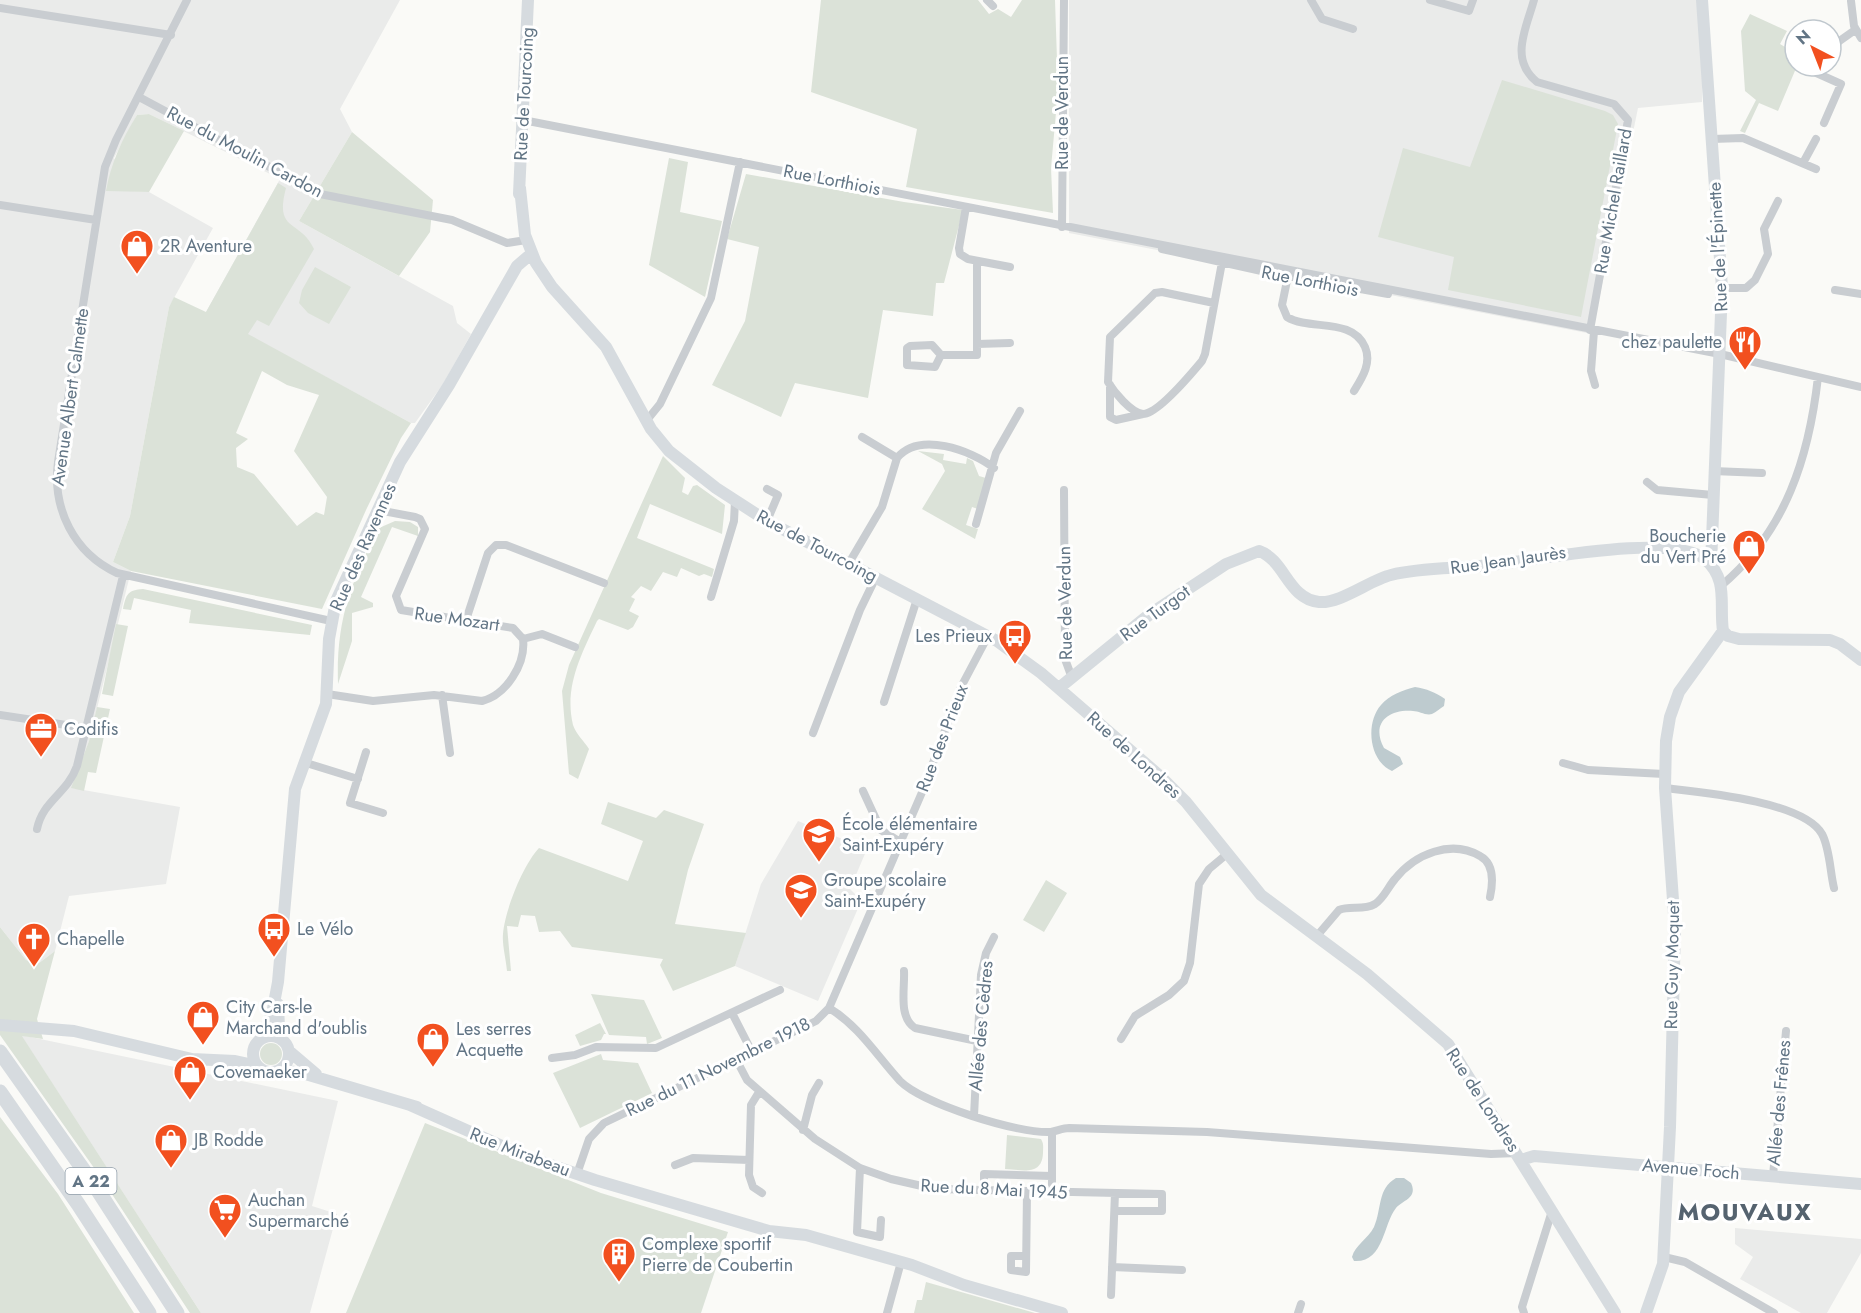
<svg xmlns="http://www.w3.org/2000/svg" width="1861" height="1313" font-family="Jost,sans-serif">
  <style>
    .built { fill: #eaebea }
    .green { fill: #dbe2d8; fill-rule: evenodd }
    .water { fill: #becbcf }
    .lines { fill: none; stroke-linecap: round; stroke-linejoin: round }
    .street { stroke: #c9cdd1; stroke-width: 8 }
    .secondary { stroke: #d6dbdf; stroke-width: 12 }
    .highway { stroke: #d6dbdf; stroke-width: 15 }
    .labels { text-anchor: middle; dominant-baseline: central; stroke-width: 6; stroke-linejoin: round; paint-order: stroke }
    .shield { fill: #fff; stroke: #919eaa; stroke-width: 1.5 }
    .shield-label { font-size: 16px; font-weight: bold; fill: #627585 }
    .street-label { font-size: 18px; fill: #627585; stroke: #fff }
    .poi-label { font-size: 18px; fill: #627585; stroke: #fff; text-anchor: start }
    .district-label { font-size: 24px; font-weight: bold; letter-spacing: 1.5px; fill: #55636f; stroke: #fff }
  </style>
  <rect width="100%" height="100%" fill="#fafaf7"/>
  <path class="built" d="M0 0H400L340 109 352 132 299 221 453 306 457 323 471 334 443 384 415 423H411L206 312 280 179 149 114 137 115 114 158 132 191 149 192 213 228 169 307 130 516 113 562 131 571 89 741 72 788 180 807 166 884 69 896 55 951 39 963 26 960 0 927Z
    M1069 0H1702V102L1638 108 1592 334 1069 233Z
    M798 821 867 849 850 889 859 898V906L818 1001 735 966 761 884Z
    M21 1035 338 1101 312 1206 337 1214 310 1313H201Z
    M1735 1228 1861 1239V1253L1827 1313H1801L1740 1279 1753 1257 1735 1244Z"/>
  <path class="green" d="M821 0H978L989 14 998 9 1011 17 1022 0H1055L1058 90 1051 168 1053 213 906 187 917 129 811 92Z
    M1750 14 1787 31 1780 44 1795 53 1797 66 1778 111 1759 103 1745 133 1740 131 1756 100 1745 91 1741 31Z
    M1502 80 1605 111 1613 115 1618 124 1581 317 1448 290 1454 257 1378 237 1403 148 1470 167Z
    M149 114 184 131 149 192 106 191C111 163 122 139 137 115Z
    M352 132 433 200 430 232 399 276 299 221Z
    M669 158 688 162 680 212 722 221 705 297 649 265Z
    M746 174 904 202 963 210 944 283H936L933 316 883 310 868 398 795 383 781 417 712 385 745 321 759 247 727 239Z
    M278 183 286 188C274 233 300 219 314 249L269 326 257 320 248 334 411 423 401 438 366 510 322 609 131 571 113 562 130 516 169 307 174 297 206 312ZM262 371 287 385 319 395 294 451 327 497 324 515 316 512 297 526 254 474 237 467 236 448 248 439 236 433Z
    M315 267 351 287 329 324 308 313 299 303 302 290Z
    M918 451 944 454 943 460 966 464 967 458 973 461 979 476 986 478 978 509 972 507 966 525 978 529 975 539 922 509 945 471 942 464Z
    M663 456 685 478 682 492 688 495 693 486 697 485 725 505 722 534 650 504 637 538 714 569 712 577 704 574 699 576 681 568 677 577 663 572 651 591 641 586 631 597 635 599 629 611 639 616 633 627 628 630 599 619 597 621C581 655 564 687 573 725 576 734 584 741 589 749L578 779 569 774 562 691 569 665Z
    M395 521 410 522 418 527V536L392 527 361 597 373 603V607L352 613V641L338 684C336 622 350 583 379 528Z
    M143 589 312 625 310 635 189 623 191 610 134 598 131 610 123 609C126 594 128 590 143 589Z
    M116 624 128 626 113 696 102 694Z
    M97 707 110 709 96 773 88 772 84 791 71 788 89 741Z
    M608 802 656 818 664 810 704 824 688 870 675 924 746 933 735 966 673 991 660 965 663 959 572 947 560 931 539 932 535 916 521 915 518 927 507 926 511 971H507C506 959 502 945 503 934 505 910 523 865 539 848L628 881 643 841 601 824Z
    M1046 880 1067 893 1044 932 1023 920Z
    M0 927 26 960 39 963 55 951 37 1019 43 1039 22 1036 201 1313H190L104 1182 0 1035Z
    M591 994 644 1000 662 1038 647 1044 646 1037 609 1035Z
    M600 1023 606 1034H604L601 1040 580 1046 575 1035Z
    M260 1054a11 11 0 1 1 22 0a11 11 0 1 1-22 0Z
    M601 1054 603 1060 638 1063 652 1093 580 1128 553 1073Z
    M0 1117 58 1194 134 1313H0Z
    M425 1123 601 1193 728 1232 701 1313H346Z
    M1007 1135 1041 1139C1044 1144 1043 1147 1043 1153 1042 1176 1023 1170 1005 1169Z
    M926 1282 1035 1313H914L917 1300H922Z"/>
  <path class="water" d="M1415 687C1427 689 1435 692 1445 699L1444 706C1441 708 1436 712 1432 714 1426 716 1419 711 1413 711 1387 709 1371 724 1384 748L1400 757 1403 764 1392 771C1369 761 1365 723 1381 705 1389 695 1403 690 1415 687Z
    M1396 1178H1404L1411 1183C1418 1198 1403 1200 1396 1208 1383 1224 1384 1263 1354 1261L1352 1257C1355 1245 1368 1239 1374 1227 1382 1209 1377 1189 1396 1178Z"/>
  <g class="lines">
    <path class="street" d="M187 0 116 140 105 167 58 462C52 509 74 553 117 573L331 621
      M987 0 993 6
      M1311 0 1322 19 1353 29
      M1430 0 1469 11 1473 0
      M1534 0C1526 29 1509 59 1537 82L1614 104 1628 120 1590 330
      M1851 1 1854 26 1861 38
      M0 8 171 35
      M1831 56 1838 42 1855 30
      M1803 67 1841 84 1824 123
      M139 97 320 194 452 220 507 243 526 240
      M523 120 1720 354 1861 387
      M1712 139 1743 138 1816 169
      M1803 163 1816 139
      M0 205 96 220
      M966 207 959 248 960 254 968 259 1010 267
      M1062 227 1064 0
      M1162 249 1266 272 1388 294
      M977 261V344L1010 343
      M1289 271 1282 305 1287 317C1310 331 1352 317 1365 347 1372 363 1362 378 1354 391
      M1722 288H1746L1755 280 1768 254 1764 229 1778 201
      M1835 290 1861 294
      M1214 303 1162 292 1155 293 1110 337 1108 382C1114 392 1131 413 1143 414 1158 414 1192 373 1202 361L1205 354 1223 257
      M1594 331 1591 371 1595 385
      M941 355 935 367 907 365V348L910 346 932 345 941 355H977V344
      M1110 385V417L1116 420 1143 414
      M647 420 660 404 711 298 740 162
      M862 437 897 458C919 431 971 450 994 468
      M1713 471 1762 473
      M1647 482 1657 490 1713 495
      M1064 490 1065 659 1072 678
      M767 521 778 495 767 489
      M976 524 996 453 1020 411
      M849 563 882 507 897 458
      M1722 585C1786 531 1809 457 1818 377
      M711 597 734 521 735 501
      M466 620 488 553 496 545H506L604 583
      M523 639 542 634 575 647
      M327 694 373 701 434 695 482 701C506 695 526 664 523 639L513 628 401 610 396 596 425 529 420 519 415 517 378 510
      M442 695 450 753
      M884 702 917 599
      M0 715 86 728
      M813 733 860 610 876 577
      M366 752 350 803 383 813
      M303 762 358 779
      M1563 763 1588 770 1664 774
      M1665 788C1700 792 1803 801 1822 834 1830 849 1830 872 1834 888
      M863 791 881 830 900 842
      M37 829C43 800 67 794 77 766L123 576
      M1316 937 1339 910C1350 905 1363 911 1375 904 1384 898 1388 887 1395 879 1415 854 1451 839 1480 856 1495 864 1493 883 1490 897
      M904 971C905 989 898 1017 915 1028L977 1041
      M829 1008C859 1026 877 1056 900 1081 923 1104 1018 1134 1051 1132 1057 1131 1063 1128 1069 1128L1207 1132 1491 1154 1517 1153
      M732 1013 752 1052
      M1121 1039 1135 1016 1169 995 1184 981 1190 963 1199 884 1209 869 1227 854
      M552 1058 575 1055 596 1047 656 1048 780 990
      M736 1059 747 1080 815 1139 860 1168 891 1179 935 1189 1162 1194V1211H1115
      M759 1092 751 1105 749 1175 753 1187 762 1193
      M974 1116 981 975 986 953 994 937
      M803 1130 812 1095 819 1083
      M675 1165 693 1158 749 1160
      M860 1168 857 1232 880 1237 881 1220
      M577 1174 589 1139 604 1123 816 1021 829 1008 923 790 961 687 988 636
      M1773 1176 1786 1031
      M984 1191V1174L1052 1176
      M1052 1192V1132
      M1026 1256H1011V1270L1026 1272 1027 1192
      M1664 1257 1685 1262 1774 1313
      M1112 1267 1182 1270
      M1111 1295 1115 1193
      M887 1313 901 1262
      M1298 1313 1301 1304
      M1524 1313 1522 1307 1552 1211"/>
    <path class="secondary" d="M1702 0 1722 288 1711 565
      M520 188 525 235 536 263 552 287 606 347 651 429 669 451 716 488 767 521 997 641 1041 673 1161 777 1186 802 1261 895 1367 974 1448 1044 1615 1313
      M519 194 528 0
      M1723 631 1728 636 1739 639 1830 640 1840 644 1861 660
      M1059 688 1150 614 1226 564 1259 551C1285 560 1288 599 1319 602 1340 604 1370 580 1391 575 1423 567 1458 569 1490 565 1533 561 1671 532 1705 559 1729 580 1719 604 1723 631
      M278 1004 279 1028 282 1040
      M0 1025 74 1031 192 1059 235 1061 257 1066
      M253 1054a18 18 0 1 1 36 0a18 18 0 1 1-36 0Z
      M261 1038 272 1014 278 982 295 789 326 704 329 639 336 601 400 462 449 385 517 266 531 254
      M289 1051 316 1074
      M281 1070 302 1073 417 1107
      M410 1105 527 1157 595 1180 769 1231 806 1235 912 1265 964 1285 1062 1313
      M1521 1160 1534 1156 1861 1184
      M1646 1313 1663 1264 1670 1127 1675 928 1665 788 1666 741 1670 717 1679 692 1723 631"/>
    <path class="highway" d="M0 1052 97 1189 177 1313
      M0 1092 78 1204 149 1313"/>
  </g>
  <defs>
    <g id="shop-pin" transform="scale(1.725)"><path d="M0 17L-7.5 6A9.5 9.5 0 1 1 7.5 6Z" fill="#f2501f" stroke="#fff"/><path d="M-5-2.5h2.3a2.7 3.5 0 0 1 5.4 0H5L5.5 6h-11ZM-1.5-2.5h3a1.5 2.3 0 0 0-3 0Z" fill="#fff"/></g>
    <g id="restaurant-pin" transform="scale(1.725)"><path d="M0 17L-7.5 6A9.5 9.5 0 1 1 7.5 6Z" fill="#f2501f" stroke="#fff"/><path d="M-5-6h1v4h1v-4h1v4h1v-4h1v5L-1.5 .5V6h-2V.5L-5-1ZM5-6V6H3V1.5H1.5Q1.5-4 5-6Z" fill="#fff"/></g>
    <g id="bus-pin" transform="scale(1.725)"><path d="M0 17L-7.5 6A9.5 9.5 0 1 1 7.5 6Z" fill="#f2501f" stroke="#fff"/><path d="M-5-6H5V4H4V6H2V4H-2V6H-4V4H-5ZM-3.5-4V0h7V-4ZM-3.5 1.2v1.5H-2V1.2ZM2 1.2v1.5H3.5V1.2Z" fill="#fff"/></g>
    <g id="office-pin" transform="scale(1.725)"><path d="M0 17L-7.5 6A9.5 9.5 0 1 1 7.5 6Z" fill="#f2501f" stroke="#fff"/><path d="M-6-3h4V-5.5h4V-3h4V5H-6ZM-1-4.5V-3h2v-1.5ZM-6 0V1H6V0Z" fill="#fff"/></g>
    <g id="school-pin" transform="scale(1.725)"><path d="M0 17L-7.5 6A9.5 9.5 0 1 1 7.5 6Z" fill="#f2501f" stroke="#fff"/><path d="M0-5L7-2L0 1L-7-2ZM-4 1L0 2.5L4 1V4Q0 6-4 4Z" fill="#fff"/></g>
    <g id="church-pin" transform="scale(1.725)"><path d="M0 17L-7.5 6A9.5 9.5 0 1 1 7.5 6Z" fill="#f2501f" stroke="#fff"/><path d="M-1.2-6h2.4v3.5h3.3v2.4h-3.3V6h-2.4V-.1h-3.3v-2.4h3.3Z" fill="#fff"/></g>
    <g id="supermarket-pin" transform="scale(1.725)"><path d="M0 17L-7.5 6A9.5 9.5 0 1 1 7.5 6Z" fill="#f2501f" stroke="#fff"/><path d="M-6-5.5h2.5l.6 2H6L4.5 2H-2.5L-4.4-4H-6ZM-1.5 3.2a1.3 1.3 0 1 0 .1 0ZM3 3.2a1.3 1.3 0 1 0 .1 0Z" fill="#fff"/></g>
    <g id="building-pin" transform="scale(1.725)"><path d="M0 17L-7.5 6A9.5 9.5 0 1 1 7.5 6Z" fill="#f2501f" stroke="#fff"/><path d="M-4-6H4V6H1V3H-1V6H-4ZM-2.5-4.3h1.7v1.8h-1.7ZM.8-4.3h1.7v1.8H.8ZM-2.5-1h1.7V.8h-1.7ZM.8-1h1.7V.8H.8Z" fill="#fff"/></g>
  </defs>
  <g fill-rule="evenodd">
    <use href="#shop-pin" x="137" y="246"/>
    <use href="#restaurant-pin" x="1745" y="342"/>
    <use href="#shop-pin" x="1749" y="546"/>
    <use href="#bus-pin" x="1015" y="636"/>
    <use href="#office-pin" x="41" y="729"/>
    <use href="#school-pin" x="819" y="834"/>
    <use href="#school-pin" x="801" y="890"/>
    <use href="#bus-pin" x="274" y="929"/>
    <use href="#church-pin" x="34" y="939"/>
    <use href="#shop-pin" x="203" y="1017"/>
    <use href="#shop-pin" x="433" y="1039"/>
    <use href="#shop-pin" x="190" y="1072"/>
    <use href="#shop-pin" x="171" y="1140"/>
    <use href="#supermarket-pin" x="225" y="1210"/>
    <use href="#building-pin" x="619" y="1254"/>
  </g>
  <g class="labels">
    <rect class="shield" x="65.5" y="1168" width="51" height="26" rx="4.5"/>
    <g class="shield-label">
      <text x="91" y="1181">A 22</text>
    </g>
    <g class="street-label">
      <text transform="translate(524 94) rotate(-87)">Rue de Tourcoing</text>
      <text transform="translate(1062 113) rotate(-90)">Rue de Verdun</text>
      <text transform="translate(245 152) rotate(28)">Rue du Moulin Cardon</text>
      <text transform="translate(832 180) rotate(11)">Rue Lorthiois</text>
      <text transform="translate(1613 201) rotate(-80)">Rue Michel Raillard</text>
      <text transform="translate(1718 247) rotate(-93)">Rue de l'Épinette</text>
      <text transform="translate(1310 281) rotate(11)">Rue Lorthiois</text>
      <text transform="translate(70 397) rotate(-82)">Avenue Albert Calmette</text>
      <text transform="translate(817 546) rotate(28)">Rue de Tourcoing</text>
      <text transform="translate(363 547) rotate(-66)">Rue des Ravennes</text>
      <text transform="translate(1508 560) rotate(-8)">Rue Jean Jaurès</text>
      <text transform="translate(1065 603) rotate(-91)">Rue de Verdun</text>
      <text transform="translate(1155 613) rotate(-36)">Rue Turgot</text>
      <text transform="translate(457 619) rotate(8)">Rue Mozart</text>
      <text transform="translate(942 738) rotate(-69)">Rue des Prieux</text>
      <text transform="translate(1134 755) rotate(42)">Rue de Londres</text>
      <text transform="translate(1672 965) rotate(-89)">Rue Guy Moquet</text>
      <text transform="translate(981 1026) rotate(-85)">Allée des Cèdres</text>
      <text transform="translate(718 1067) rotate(-26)">Rue du 11 Novembre 1918</text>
      <text transform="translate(1483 1100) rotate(57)">Rue de Londres</text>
      <text transform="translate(1779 1103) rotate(-85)">Allée des Frênes</text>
      <text transform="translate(520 1152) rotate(21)">Rue Mirabeau</text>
      <text transform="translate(1691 1169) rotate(5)">Avenue Foch</text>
      <text transform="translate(994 1189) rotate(3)">Rue du 8 Mai 1945</text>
    </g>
    <g class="poi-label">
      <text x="160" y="246">2R Aventure</text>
      <text x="1722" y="342" text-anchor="end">chez paulette</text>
      <text x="1726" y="536" text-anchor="end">Boucherie<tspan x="1726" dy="21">du Vert Pré</tspan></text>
      <text x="992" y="636" text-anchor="end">Les Prieux</text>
      <text x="64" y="729">Codifis</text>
      <text x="842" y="824">École élémentaire<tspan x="842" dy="21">Saint-Exupéry</tspan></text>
      <text x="824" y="880">Groupe scolaire<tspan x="824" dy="21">Saint-Exupéry</tspan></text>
      <text x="297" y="929">Le Vélo</text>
      <text x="57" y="939">Chapelle</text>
      <text x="226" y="1007">City Cars-le<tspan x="226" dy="21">Marchand d'oublis</tspan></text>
      <text x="456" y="1029">Les serres<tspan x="456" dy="21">Acquette</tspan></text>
      <text x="213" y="1072">Covemaeker</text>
      <text x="194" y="1140">JB Rodde</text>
      <text x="248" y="1200">Auchan<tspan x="248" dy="21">Supermarché</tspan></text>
      <text x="642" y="1244">Complexe sportif<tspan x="642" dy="21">Pierre de Coubertin</tspan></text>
    </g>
    <g class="district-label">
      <text x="1745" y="1211">MOUVAUX</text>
    </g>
  </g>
  <g transform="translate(1813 48) rotate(318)"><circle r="28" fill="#ffffff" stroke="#c0c8ce" stroke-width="1.5"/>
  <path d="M0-4.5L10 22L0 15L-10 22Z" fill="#f2501f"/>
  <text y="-9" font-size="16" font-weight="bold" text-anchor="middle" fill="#627585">N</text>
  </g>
</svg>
